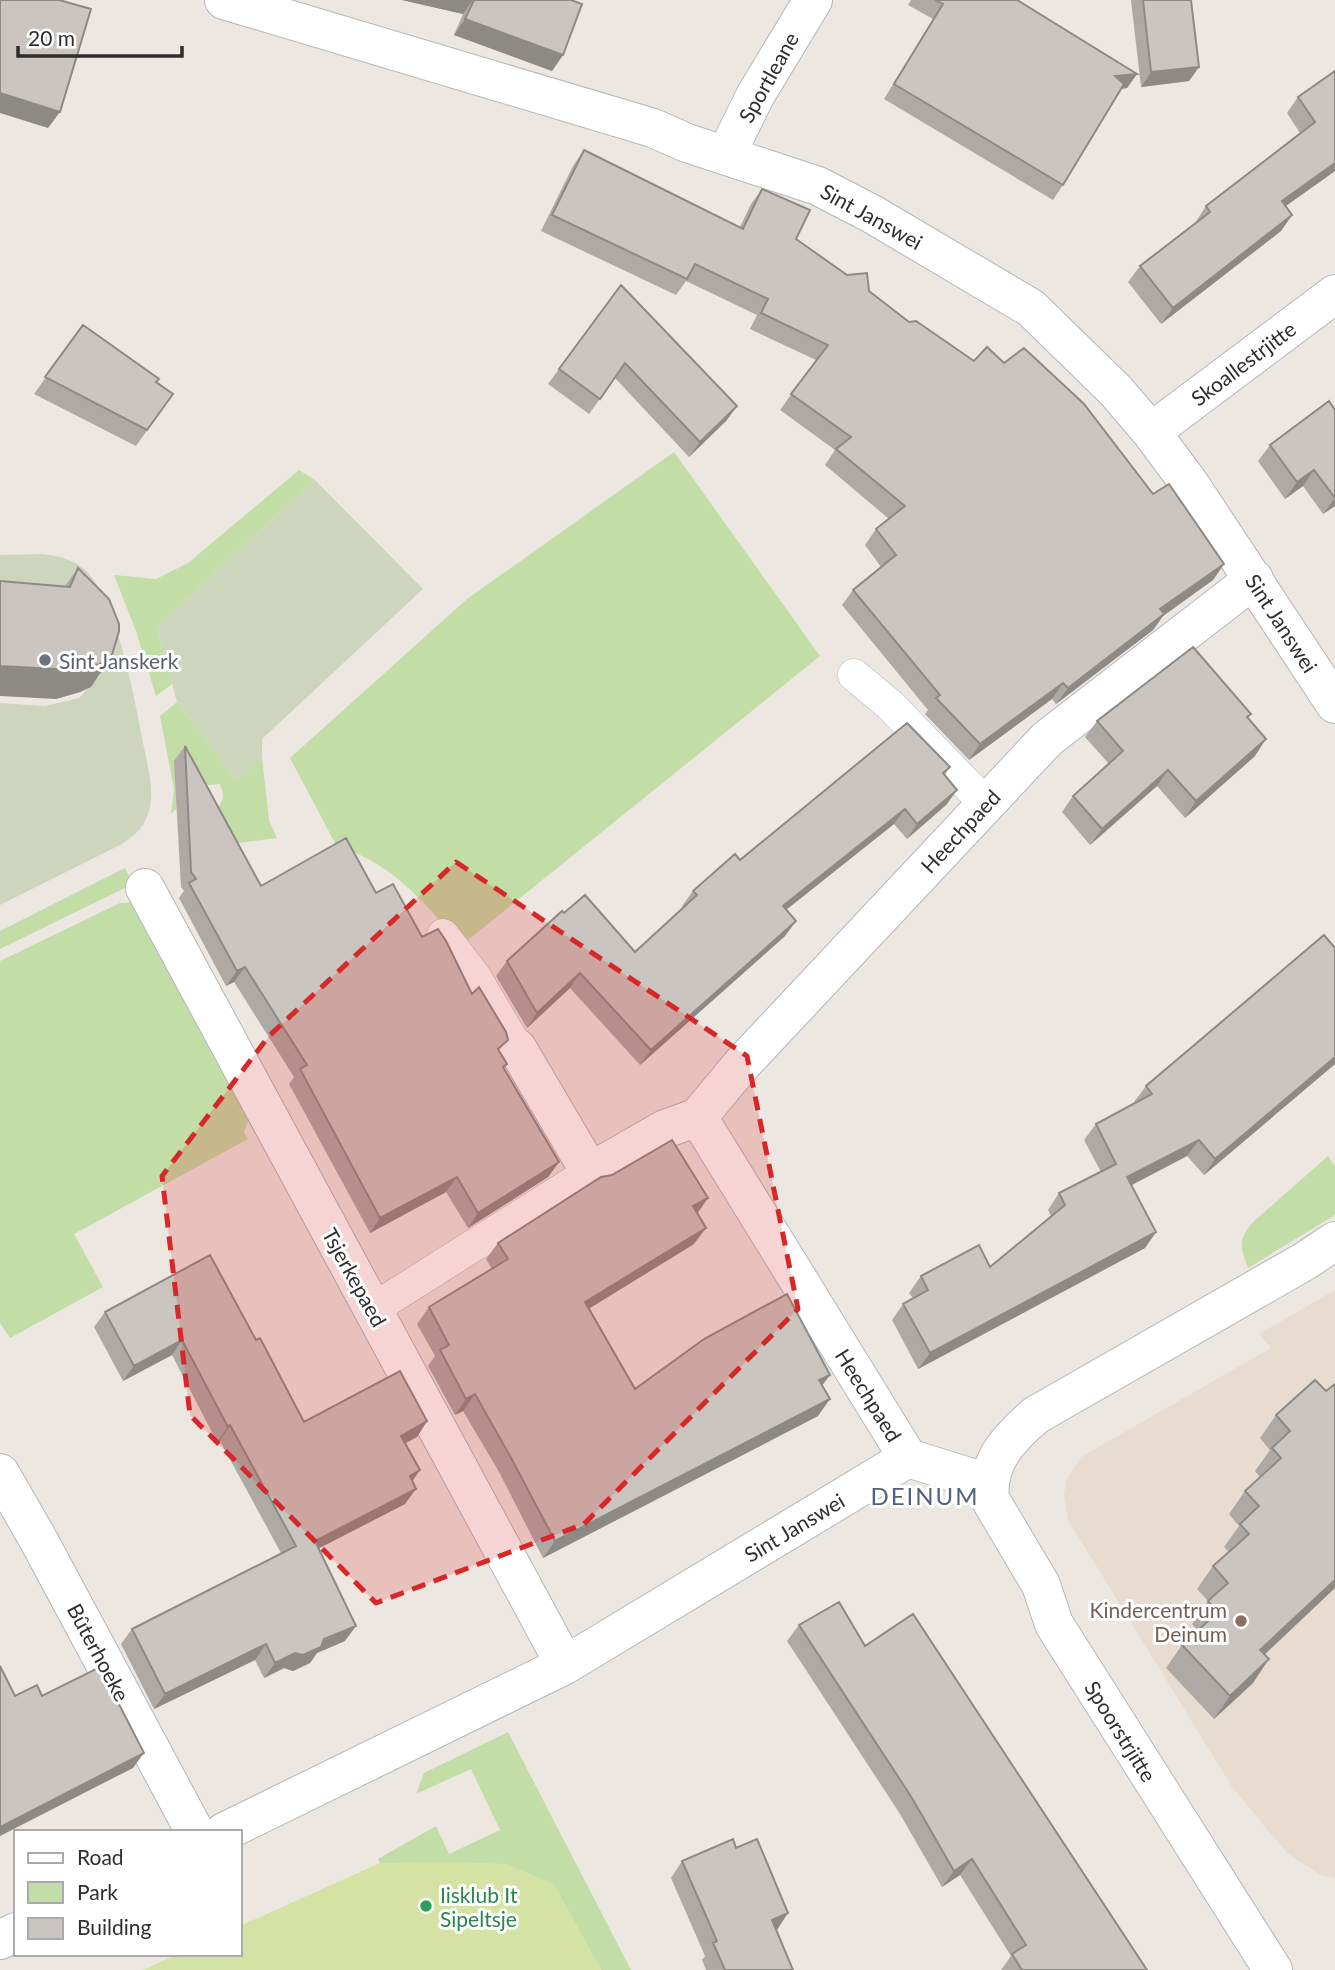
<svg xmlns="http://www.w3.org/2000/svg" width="1335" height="1970" font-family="Lato,sans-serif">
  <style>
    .education { fill: #e8dcd1 }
    .green { fill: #c3dda6 }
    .cemetery { fill: #cdd5bc }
    .pitch { fill: #d4e2a3 }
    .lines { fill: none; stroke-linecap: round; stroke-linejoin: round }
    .service-casing { stroke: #b3b6bc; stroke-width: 33 }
    .minor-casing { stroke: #b3b6bc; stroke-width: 40 }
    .tertiary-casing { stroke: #b3b6bc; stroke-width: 40 }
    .service { stroke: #fff; stroke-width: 32 }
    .minor { stroke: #fff; stroke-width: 38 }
    .tertiary { stroke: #fff; stroke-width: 38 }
    .wall { fill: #aea9a5 }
    .shaded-wall { fill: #8d8a86 }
    .building { fill: #cac5c0; stroke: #8d8a86; stroke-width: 2 }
    .marked { fill: #d62828; fill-opacity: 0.2; stroke: #d62828; stroke-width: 5; stroke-dasharray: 14 9; stroke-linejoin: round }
    .worship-dot { fill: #6b7280; stroke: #fff; stroke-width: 2.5 }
    .education-dot { fill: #8d6e63; stroke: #fff; stroke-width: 2.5 }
    .leisure-dot { fill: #2e9e5b; stroke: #fff; stroke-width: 2.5 }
    .labels { text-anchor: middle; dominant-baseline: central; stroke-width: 6; stroke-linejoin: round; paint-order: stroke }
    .street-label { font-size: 21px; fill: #2e2e2e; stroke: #fff }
    .worship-label { font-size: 21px; fill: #5b616d; stroke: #fff; text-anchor: start }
    .education-label { font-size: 21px; fill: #785e54; stroke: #fff; text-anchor: end }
    .leisure-label { font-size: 21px; fill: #27864d; stroke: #fff; text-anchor: start }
    .quarter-label { font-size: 24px; letter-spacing: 2px; fill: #53617a; stroke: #fff }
  </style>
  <rect width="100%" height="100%" fill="#ede7e2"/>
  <path class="education" d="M1335 1290V1878L1320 1875 1287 1853 1232 1787 1068 1520 1064 1495 1066 1480 1081 1457 1271 1348 1259 1334Z"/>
  <path class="green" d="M674 452 820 656 462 945C422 901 395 865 336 845L290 758 467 599Z
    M299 470 315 480 157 627 172 684 156 696 136 631 114 575 156 579 188 563Z
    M177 702 237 780 262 757 269 820 277 838 224 845 183 846 178 841 216 839 214 811C224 802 225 796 220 784L198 786 171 814 174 789 160 716Z
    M125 868 133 884 0 949V931Z
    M142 902 253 1109 244 1132 248 1139 74 1234 103 1287 10 1338 0 1323V961L120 903Z
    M1328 1156 1335 1166V1215L1248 1268C1241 1248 1237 1241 1252 1223Z
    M508 1732 631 1970H601L554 1885 506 1864 380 1863 378 1859 436 1826 449 1854 500 1830 471 1769 416 1794 424 1773Z"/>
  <path class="cemetery" d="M315 480 423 589 262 739V757L237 780 177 702 157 627Z
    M42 554C59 556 78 560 90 575 119 612 134 696 143 743 147 763 154 787 150 807 146 825 137 834 122 844L0 905V703L45 706 79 698 100 676 102 640 0 603V555Z"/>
  <path class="pitch" d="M451 1862 506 1864 554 1885 601 1970H143L178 1954H240V1926L380 1863Z"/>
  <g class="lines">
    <g class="service-casing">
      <path id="service" d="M854 675 890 705 986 804
        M443 935 476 978 517 1048
        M373 1309 590 1172"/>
    </g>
    <g class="minor-casing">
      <path id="minor" d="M224 0 653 128 687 143 818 186 872 214 1031 308 1116 391 1151 432 1189 483 1335 704
        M726 155 755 96 813 0
        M1151 432 1335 294
        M145 888 565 1665
        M517 1048 590 1172 665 1129 698 1117
        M908 1458 698 1117 742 1064 1047 739 1254 579
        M0 1473 38 1539 195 1832
        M224 1832 565 1665 908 1458 988 1483
        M0 1940 16 1932"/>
    </g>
    <g class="tertiary-casing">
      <path id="tertiary" d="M1273 1970 1054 1624 1041 1585 990 1499C986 1462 1009 1438 1036 1415L1305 1261 1335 1241"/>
    </g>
    <use href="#service" class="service"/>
    <use href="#minor" class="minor"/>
    <use href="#tertiary" class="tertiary"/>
  </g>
  <path class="wall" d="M402 0H571L563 55 552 71 454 35 463 14Z
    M911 0H1017L1137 74 1127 88 1121 89 1063 185 1053 200 884 99 933 19 908 5Z
    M1131 0H1191L1199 67 1189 81 1141 87Z
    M1335 71V171L1286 206 1292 215 1281 231 1161 324 1128 282 1140 266 1195 223 1206 206 1300 133 1287 113 1298 97Z
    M584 150 740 227 751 204 762 189 796 239 909 322 974 361 1004 363 1153 494 1224 564 1213 580 1163 616 1153 630 1056 704 1052 699 969 760 925 714 928 710 842 605 853 590 881 567 865 545 876 529 889 519 825 465 835 450 780 410 816 360 750 329 757 315 686 281 676 295 541 231 573 166Z
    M621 285 727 420 689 457 615 378 589 414 548 384Z
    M83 325 173 394 136 446 34 394Z
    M1335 410V506L1323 514 1303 486 1285 499 1258 461 1270 445Z
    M78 568 91 687 80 692 56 699 65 586Z
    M1251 714 1248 718 1255 756 1185 818 1157 786 1090 845 1062 812 1073 796 1109 764 1085 737 1097 721Z
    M185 746 261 886 376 893 422 937 499 1052 504 1069 559 1162 548 1177 468 1228 446 1192 370 1233 289 1084 294 1077 234 982 226 986 179 898 184 891 181 887 174 761Z
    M950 767 944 776 957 790 946 805 907 839 894 824 786 910 796 921 785 936 640 1065 570 988 527 1028 496 976 507 961 564 913 635 952 684 908 682 906 693 891 740 860Z
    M1335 948V1064L1204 1175 1187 1156 1132 1185 1156 1232 1145 1248 918 1369 892 1320 903 1304 913 1298 909 1293 921 1276 990 1267 1051 1216 1048 1210 1059 1193 1101 1172 1084 1140 1096 1124 1135 1103 1134 1102 1146 1086Z
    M697 1213 694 1244 589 1308 635 1389 830 1375 822 1385 818 1416 543 1558 499 1472 463 1411 455 1415 428 1366 435 1356 417 1324 429 1307 492 1269 486 1259 498 1243Z
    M105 1312 256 1340 304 1422 427 1421 417 1437 405 1443 412 1481 405 1504 319 1548 345 1641 317 1653 310 1663 293 1671 284 1668 264 1678 255 1660 154 1709 121 1644 132 1629 281 1553 220 1441 217 1442 172 1355 123 1381 94 1327Z
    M1335 1384V1588L1264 1654 1253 1683 1214 1719 1166 1668 1182 1645 1198 1631 1192 1624 1208 1601 1197 1589 1213 1566 1229 1552 1224 1547 1239 1526 1229 1514 1245 1491 1260 1477 1255 1471 1270 1450 1260 1438 1276 1415 1326 1391Z
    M799 1625 865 1646 1147 1970H1001L1011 1956 960 1875 942 1887 900 1814 787 1641Z
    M682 1861 777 1930 793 1970H706L702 1960 705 1956 671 1878Z"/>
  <path class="shaded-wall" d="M402 0H473L463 14Z
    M465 19 563 55 552 71 454 35Z
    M1199 67 1189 81 1141 87 1151 72Z
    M1137 74 1127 88 1104 91 1115 76Z
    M0 93 60 112 48 128 0 113Z
    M1335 163V171L1270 217 1282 201Z
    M1292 215 1281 231 1161 324 1173 308Z
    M737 406 727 420 689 457 700 442Z
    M1314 470 1303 486 1285 499 1297 482Z
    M1335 498V506L1323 514Z
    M1224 564 1213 580 1163 616 1153 630 1056 704 1068 688 1160 609Z
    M111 658 91 687 80 692 56 699 0 696V666Z
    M1063 683 1052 699 969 760 980 744Z
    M1266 739 1255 756 1185 818 1196 801Z
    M1168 770 1157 786 1090 845 1102 829Z
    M957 790 946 805 907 839 917 824Z
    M905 809 894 824 772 921 783 906Z
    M796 921 785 936 640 1065 651 1050Z
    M245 967 234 982 226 986 237 971Z
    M580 973 570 988 527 1028 537 1013Z
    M1335 1057V1064L1204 1175 1215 1159Z
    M1199 1140 1187 1156 1116 1193 1127 1177Z
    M559 1162 548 1177 468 1228 478 1213Z
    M457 1177 446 1192 370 1233 380 1218Z
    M708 1198 697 1214 693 1206Z
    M706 1228 694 1244 574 1318 585 1302Z
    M1156 1232 1145 1248 918 1369 930 1353Z
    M182 1340 172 1355 123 1381 134 1366Z
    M830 1375 818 1391 819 1380Z
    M475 1394 463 1411 455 1415 466 1399Z
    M830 1399 818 1416 543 1558 555 1541Z
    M427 1421 417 1437 391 1451 401 1436Z
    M230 1425 220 1441 217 1442 228 1427Z
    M420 1470 409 1486 410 1476Z
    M416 1489 405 1504 304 1556 315 1541Z
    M1335 1580V1588L1244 1674 1260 1650Z
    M356 1626 345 1641 317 1653 310 1663 293 1671 284 1668 264 1678 275 1663Z
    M266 1644 255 1660 154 1709 165 1694Z
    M1269 1659 1253 1683 1214 1719 1230 1696Z
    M144 1753 133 1768 0 1836V1827Z
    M972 1859 960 1875 942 1887 954 1871Z
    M788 1913 777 1930 761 1936 772 1920Z"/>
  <path class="building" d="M0 0H59L91 9 60 112 0 93Z
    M474 0H571L582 4 563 55 465 19Z
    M935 0H1017L1137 74 1115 76 1124 84 1063 185 894 84 943 4Z
    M1143 0H1191L1199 67 1151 72Z
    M1335 71V163L1282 201 1292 215 1173 308 1140 266 1210 212 1206 206 1315 122 1298 97Z
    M584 150 743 229 762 189 810 210 796 239 847 275 867 273 869 291 909 322 916 321 974 361 987 347 1004 363 1024 348 1084 404 1153 494 1169 484 1224 564 1160 609 1164 614 1068 688 1063 683 980 744 936 698 940 695 853 590 896 555 876 529 905 506 836 449 851 437 791 394 828 345 761 313 768 299 695 264 687 279 552 215Z
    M621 285 737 406 700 442 625 363 600 399 559 369Z
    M83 325 159 379 156 382 173 394 147 430 45 377Z
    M1329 401 1335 410V498L1314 470 1297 482 1270 445Z
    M78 568 109 599 119 624V631L111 658 100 664 76 670 0 666V581L70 587Z
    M1193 647 1251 714 1247 717 1266 739 1196 801 1168 770 1102 829 1073 796 1123 751 1097 721Z
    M907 723 950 767 943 773 957 790 917 824 905 809 783 906 796 921 651 1050 580 973 537 1013 507 961 562 911 564 913 585 895 635 952 697 895 693 891 735 854 740 860Z
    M185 746 261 886 346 838 376 893 393 884 422 937 438 929 446 941 472 994 479 987 506 1032 508 1040 498 1049 507 1064 503 1067 559 1162 478 1213 457 1177 380 1218 300 1069 307 1065 245 967 237 971 189 883 196 879 191 872Z
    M1324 935 1335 948V1057L1215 1159 1199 1140 1127 1177 1156 1232 930 1353 903 1304 928 1290 921 1276 979 1245 990 1267 1065 1205 1059 1193 1116 1164 1096 1124 1152 1094 1146 1086Z
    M672 1140 708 1198 693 1206 706 1228 585 1302 635 1389 704 1339 787 1294 830 1375 819 1380 830 1399 555 1541 510 1456 475 1394 466 1399 440 1350 449 1345 429 1307 508 1259 498 1243 601 1177 612 1175Z
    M210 1255 256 1340 260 1338 304 1422 400 1371 427 1421 401 1436 420 1470 410 1476 416 1489 315 1541 356 1626 324 1639 321 1647 303 1655 295 1653 275 1663 266 1644 165 1694 132 1629 296 1546 230 1425 228 1427 182 1340 134 1366 105 1312Z
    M1315 1380 1326 1391 1335 1384V1580L1260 1650 1269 1659 1230 1696 1182 1645 1218 1612 1208 1601 1228 1583 1213 1566 1249 1534 1240 1524 1259 1506 1245 1491 1281 1458 1272 1448 1290 1431 1276 1415Z
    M839 1602 865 1646 913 1614 1147 1970H1022L1012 1954 1026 1945 972 1859 954 1871 912 1798 799 1625Z
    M0 1666 15 1696 37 1685 42 1696 100 1667 144 1753 0 1827Z
    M733 1839 736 1848 757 1839 788 1913 772 1920 793 1970H725L713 1943 717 1941 682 1861Z"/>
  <path class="marked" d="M456 862 747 1056 798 1309 584 1524 376 1603 190 1415 162 1176 269 1036Z"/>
  <circle class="worship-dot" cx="45" cy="660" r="7"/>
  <circle class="education-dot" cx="1241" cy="1621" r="7"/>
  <circle class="leisure-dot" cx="426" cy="1906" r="7"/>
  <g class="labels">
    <g class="street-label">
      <text transform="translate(768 77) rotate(-61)">Sportleane</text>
      <text transform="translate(872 216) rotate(29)">Sint Janswei</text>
      <text transform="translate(1243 363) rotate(-37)">Skoallestrjitte</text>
      <text transform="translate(1282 623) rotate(57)">Sint Janswei</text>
      <text transform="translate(960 831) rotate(-47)">Heechpaed</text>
      <text transform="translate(355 1277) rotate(61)">Tsjerkepaed</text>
      <text transform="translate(869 1395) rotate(58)">Heechpaed</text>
      <text transform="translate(794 1527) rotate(-31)">Sint Janswei</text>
      <text transform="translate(99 1652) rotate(62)">Bûterhoeke</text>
      <text transform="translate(1121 1731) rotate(58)">Spoorstrjitte</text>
    </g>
    <g class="worship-label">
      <text x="59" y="660">Sint Janskerk</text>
    </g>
    <g class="education-label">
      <text x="1227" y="1609">Kindercentrum<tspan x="1227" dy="24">Deinum</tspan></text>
    </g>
    <g class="leisure-label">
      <text x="440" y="1894">Iisklub It<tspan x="440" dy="24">Sipeltsje</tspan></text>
    </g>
    <g class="quarter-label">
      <text x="925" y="1495">DEINUM</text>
    </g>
  </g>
  <rect x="14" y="1830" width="228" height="126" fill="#ffffff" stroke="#ababab" stroke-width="2"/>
  <rect x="28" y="1853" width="35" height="10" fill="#ffffff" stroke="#ababab" stroke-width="2"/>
  <text x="77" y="1865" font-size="21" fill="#2e2e2e">Road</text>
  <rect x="28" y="1882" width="35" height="21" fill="#c3dda6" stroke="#ababab" stroke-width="2"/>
  <text x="77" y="1900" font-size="21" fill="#2e2e2e">Park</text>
  <rect x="28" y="1918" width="35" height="21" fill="#cac5c0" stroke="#ababab" stroke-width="2"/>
  <text x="77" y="1935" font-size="21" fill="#2e2e2e">Building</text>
  <path d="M18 46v10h164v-10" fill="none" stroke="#2e2e2e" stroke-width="3.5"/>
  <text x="28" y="46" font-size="21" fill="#2e2e2e" stroke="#ffffff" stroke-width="5" paint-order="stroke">20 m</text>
</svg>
